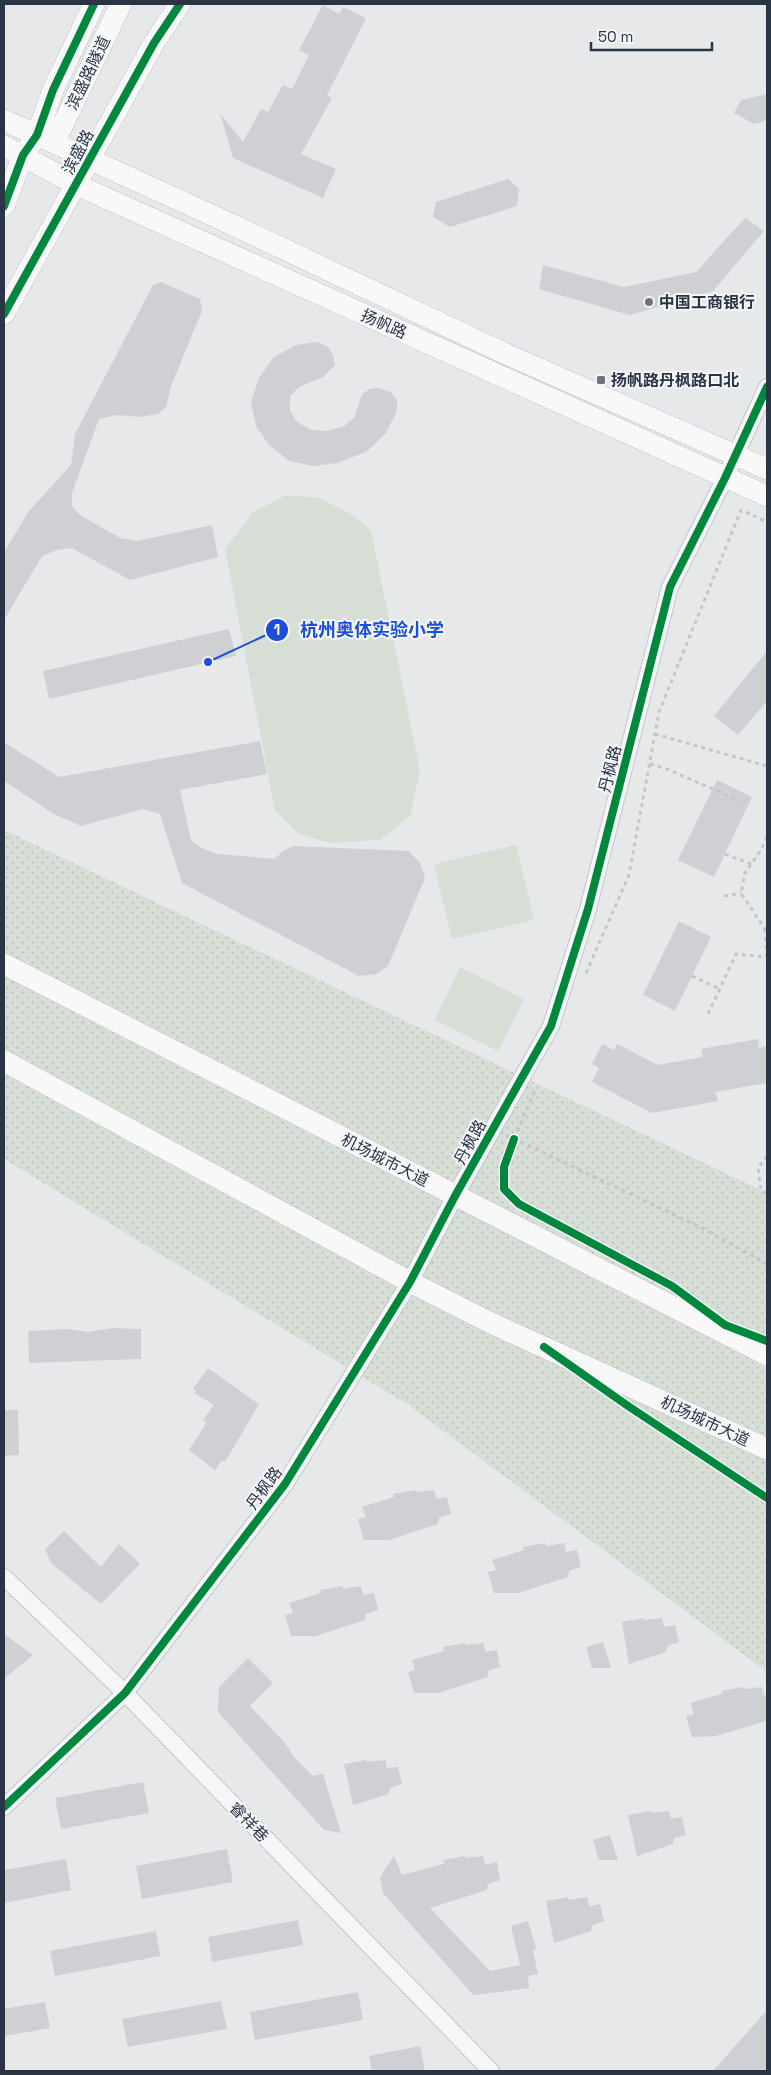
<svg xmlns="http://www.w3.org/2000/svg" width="771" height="2075" font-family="'Space Grotesk','Noto Sans SC',sans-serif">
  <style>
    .grass { fill: url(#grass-dots) }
    .garden { fill: #d6ded6 }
    .building { fill: #ced0d3 }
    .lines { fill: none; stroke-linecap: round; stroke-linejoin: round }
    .minor-casing { stroke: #c4c6c8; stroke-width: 18 }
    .major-casing { stroke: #c2c5c8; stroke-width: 22 }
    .path { stroke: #c5c6ca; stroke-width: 3; stroke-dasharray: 4 4; stroke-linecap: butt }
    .minor { stroke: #f5f6f7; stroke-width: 16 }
    .major { stroke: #f8f8f8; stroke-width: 21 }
    .cycleway-casing { stroke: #f4f6f9; stroke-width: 11 }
    .cycleway { stroke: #00873e; stroke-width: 8 }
    .poi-dot { fill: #6c737f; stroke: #f4f6f9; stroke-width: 2 }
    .labels { text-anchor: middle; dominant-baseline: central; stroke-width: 4; stroke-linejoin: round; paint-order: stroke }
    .street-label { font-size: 16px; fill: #2b3445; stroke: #f4f6f9 }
    .poi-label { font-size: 16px; font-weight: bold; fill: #2b3445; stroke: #f4f6f9; text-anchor: start }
    .leader { fill: none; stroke: #1d4ed8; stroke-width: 2 }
    .callout-dot { fill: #1d4ed8; stroke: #f4f6f9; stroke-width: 2 }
    .mark-label { font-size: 15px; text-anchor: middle; font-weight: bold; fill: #fff }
    .callout-label { font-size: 18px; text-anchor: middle; font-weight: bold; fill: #1d4ed8; stroke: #f4f6f9; stroke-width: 4; stroke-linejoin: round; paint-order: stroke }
  </style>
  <defs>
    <pattern id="grass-dots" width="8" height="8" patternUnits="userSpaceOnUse" patternTransform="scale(1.25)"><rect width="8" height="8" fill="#d6ded6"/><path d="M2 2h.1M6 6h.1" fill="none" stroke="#b8bfb9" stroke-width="1.8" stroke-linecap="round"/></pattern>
  </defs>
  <rect width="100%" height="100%" fill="#e6e8ea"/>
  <path class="grass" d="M4 830 767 1193V1672L410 1406 4 1159Z"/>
  <path class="garden" d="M286 495 320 498 353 515 371 531 420 771 410 816 380 840 330 843 299 834 275 810 225 549 253 512Z
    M516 845 534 920 452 939 434 864Z
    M460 967 524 999 498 1051 435 1020Z"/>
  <path class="building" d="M323 5 339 14 343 7 366 18 327 95 332 98 301 154 336 169 323 198 233 158 220 113 243 142 261 109 268 112 283 85 292 89 309 55 299 50Z
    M767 94V120L754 124 734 113 741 100Z
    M508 179 519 189 517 206 450 227 433 217 436 202Z
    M745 218 764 231 713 291 630 315 539 289 543 265 624 287 696 272Z
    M161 282 200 299 202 311 171 386 166 407 158 414 140 417 117 415 99 419 72 493V506L80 515 120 538 137 541 212 525 218 557 130 580 72 548 57 550 42 556 4 620V552L29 511 71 465 75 434 153 285Z
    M317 342 328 347 333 355 335 365 323 377 299 387 290 396V411L297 422 311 430 327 431 344 426 354 418 362 394 370 389 378 388 391 392 397 400V411L386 433 366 452 337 463 313 466 289 461 269 445 256 426 251 402 259 378 273 358 296 345Z
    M229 629 236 656 49 699 43 671Z
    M767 651V701L738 735 714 716Z
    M260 741 267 774 180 790 191 840 202 848 218 854 275 859 283 851 293 846 409 851 420 863 425 878 388 966 376 974 359 976 182 883 160 814 142 809 81 826 54 814 4 781V742L59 777Z
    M717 780 752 797 714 877 678 860Z
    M679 921 711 937 675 1011 643 995Z
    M758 1039 759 1048 767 1046V1083L715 1092 718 1101 652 1113 592 1082 599 1068 592 1064 602 1044 614 1050 617 1044 658 1065 703 1057 701 1049Z
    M113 1328 141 1329V1359L29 1363 28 1331 68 1329 88 1332Z
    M208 1368 259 1404 225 1462 222 1460 215 1470 189 1450 207 1422 203 1420 214 1405 194 1393 196 1391 193 1389Z
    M4 1410H18L19 1455 4 1456Z
    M416 1490V1492L434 1490 436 1499 447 1497 451 1514 439 1518 438 1524 389 1540H364L358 1519 366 1517 362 1507 394 1497 393 1494Z
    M64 1531 101 1567 119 1544 140 1564 101 1604 51 1563 45 1549Z
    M546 1543V1546L564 1543 566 1552 577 1550 581 1567 569 1571 568 1577 519 1593H494L488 1572 496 1570 492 1560 524 1550 523 1547Z
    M343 1586V1589L361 1586 363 1595 374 1593 378 1610 366 1614 365 1620 316 1636H291L285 1615 293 1613 289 1603 321 1593 320 1590Z
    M644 1618V1620L662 1618 664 1627 675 1625 679 1642 667 1646 666 1652 629 1664 622 1622Z
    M4 1634 33 1655 4 1679Z
    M603 1642 611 1668H592L586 1647Z
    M465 1643V1645L484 1643 485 1652 497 1650 500 1667 488 1671V1677L438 1693H414L408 1672 415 1670 412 1660 444 1651 443 1647Z
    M248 1658 273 1683 250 1706 285 1743 294 1757 313 1776 323 1774 341 1833 324 1830 218 1712 219 1687Z
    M743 1687 744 1689 762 1687 764 1696 767 1695 766 1721 716 1736 692 1737 686 1716 694 1714 690 1703 722 1694 721 1691Z
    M367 1760V1762L385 1760 387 1768 398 1767 402 1784 390 1788 389 1794 353 1805 344 1764Z
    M143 1782 149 1813 61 1829 55 1798Z
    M651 1811V1813L669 1811 671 1819 682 1817 686 1835 674 1838 673 1844 637 1856 628 1815Z
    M610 1835 618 1860H599L593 1840Z
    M227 1849 233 1882 142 1899 136 1866Z
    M394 1856 402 1875 444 1864 443 1860 465 1856V1858L483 1856 485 1865 497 1862 500 1880 488 1884 487 1890 430 1908 490 1971 520 1965 511 1926 528 1921 536 1948 533 1950 538 1974 528 1976 529 1988 473 1995 383 1893 380 1877Z
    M66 1859 71 1890 4 1903V1870Z
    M568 1897 569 1900 587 1897 589 1906 600 1904 604 1921 592 1925 591 1931 554 1943 546 1901Z
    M298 1920 303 1945 212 1962 208 1937Z
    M156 1931 160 1956 55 1976 50 1951Z
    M358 1992 363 2020 255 2040 250 2012Z
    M221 2001 227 2029 128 2047 122 2019Z
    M45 2002 50 2028 4 2036V2009Z
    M767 2010V2071H713Z
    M420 2046 425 2071H372L369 2056Z"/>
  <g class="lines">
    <g class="minor-casing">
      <path id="minor" d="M4 1577 125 1693 491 2071
        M4 1807 125 1693 285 1484 410 1282 455 1196 551 1026 588 909 670 587 725 478 767 387"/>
    </g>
    <g class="major-casing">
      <path id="major" d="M4 120 216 217 506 354 767 469
        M54 143 121 4
        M4 146 77 185 767 496
        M4 206 23 155 37 135 53 90 94 4
        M4 314 154 43 180 4
        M4 964 767 1355
        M4 1061 410 1282 489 1322 767 1449"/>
    </g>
    <path class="path" d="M655 734 767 766
      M650 764 667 769 740 801
      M767 837 761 850 745 873 741 893 765 929 767 928
      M725 854 751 864
      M724 896 741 893
      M765 929 767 962
      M586 973 629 875 659 712 741 510 767 522
      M692 976 720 989
      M708 1014 736 954 766 957
      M506 1135 704 1229 767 1264
      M514 1139 535 1090
      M767 1156 758 1168 761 1190 767 1193"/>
    <use href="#minor" class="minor"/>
    <use href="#major" class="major"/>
    <g class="cycleway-casing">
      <path id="cycleway" d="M4 206 23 155 37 135 53 90 94 4
        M4 314 154 43 180 4
        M514 1139 504 1167V1189L519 1204 672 1286 725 1325 767 1341
        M544 1347 628 1406 767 1498
        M4 1807 125 1693 285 1484 410 1282 455 1196 551 1026 588 909 670 587 725 478 767 387"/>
    </g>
    <use href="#cycleway" class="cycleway"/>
  </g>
  <g class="poi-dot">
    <circle cx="649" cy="302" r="5"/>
    <rect x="596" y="375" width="10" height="10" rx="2.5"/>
  </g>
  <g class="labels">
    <g class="street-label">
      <text transform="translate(88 73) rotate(-64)">滨盛路隧道</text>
      <text transform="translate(78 152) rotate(-62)">滨盛路</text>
      <text transform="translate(384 324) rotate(24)">扬帆路</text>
      <text transform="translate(610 769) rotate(-76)">丹枫路</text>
      <text transform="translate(470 1142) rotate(-61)">丹枫路</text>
      <text transform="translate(385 1160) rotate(27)">机场城市大道</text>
      <text transform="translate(705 1421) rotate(25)">机场城市大道</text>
      <text transform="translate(264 1488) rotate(-54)">丹枫路</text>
      <text transform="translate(249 1822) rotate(46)">睿祥巷</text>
    </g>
    <g class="poi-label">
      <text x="659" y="302">中国工商银行</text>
      <text x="611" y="380">扬帆路丹枫路口北</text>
    </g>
  </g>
  <path class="leader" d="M208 662L277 630"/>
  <g class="callout-dot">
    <circle cx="208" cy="662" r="5"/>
    <circle cx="277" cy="630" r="12"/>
  </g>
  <g class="mark-label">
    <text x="277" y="635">1</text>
  </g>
  <g class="callout-label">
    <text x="372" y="636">杭州奥体实验小学</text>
  </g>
  <rect width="771" height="2075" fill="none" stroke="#2b3445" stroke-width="10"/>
  <path d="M591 42v8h121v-8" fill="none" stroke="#2b3445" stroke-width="2.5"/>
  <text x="598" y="42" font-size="15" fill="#2b3445" stroke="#f4f6f9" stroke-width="4" paint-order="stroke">50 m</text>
</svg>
